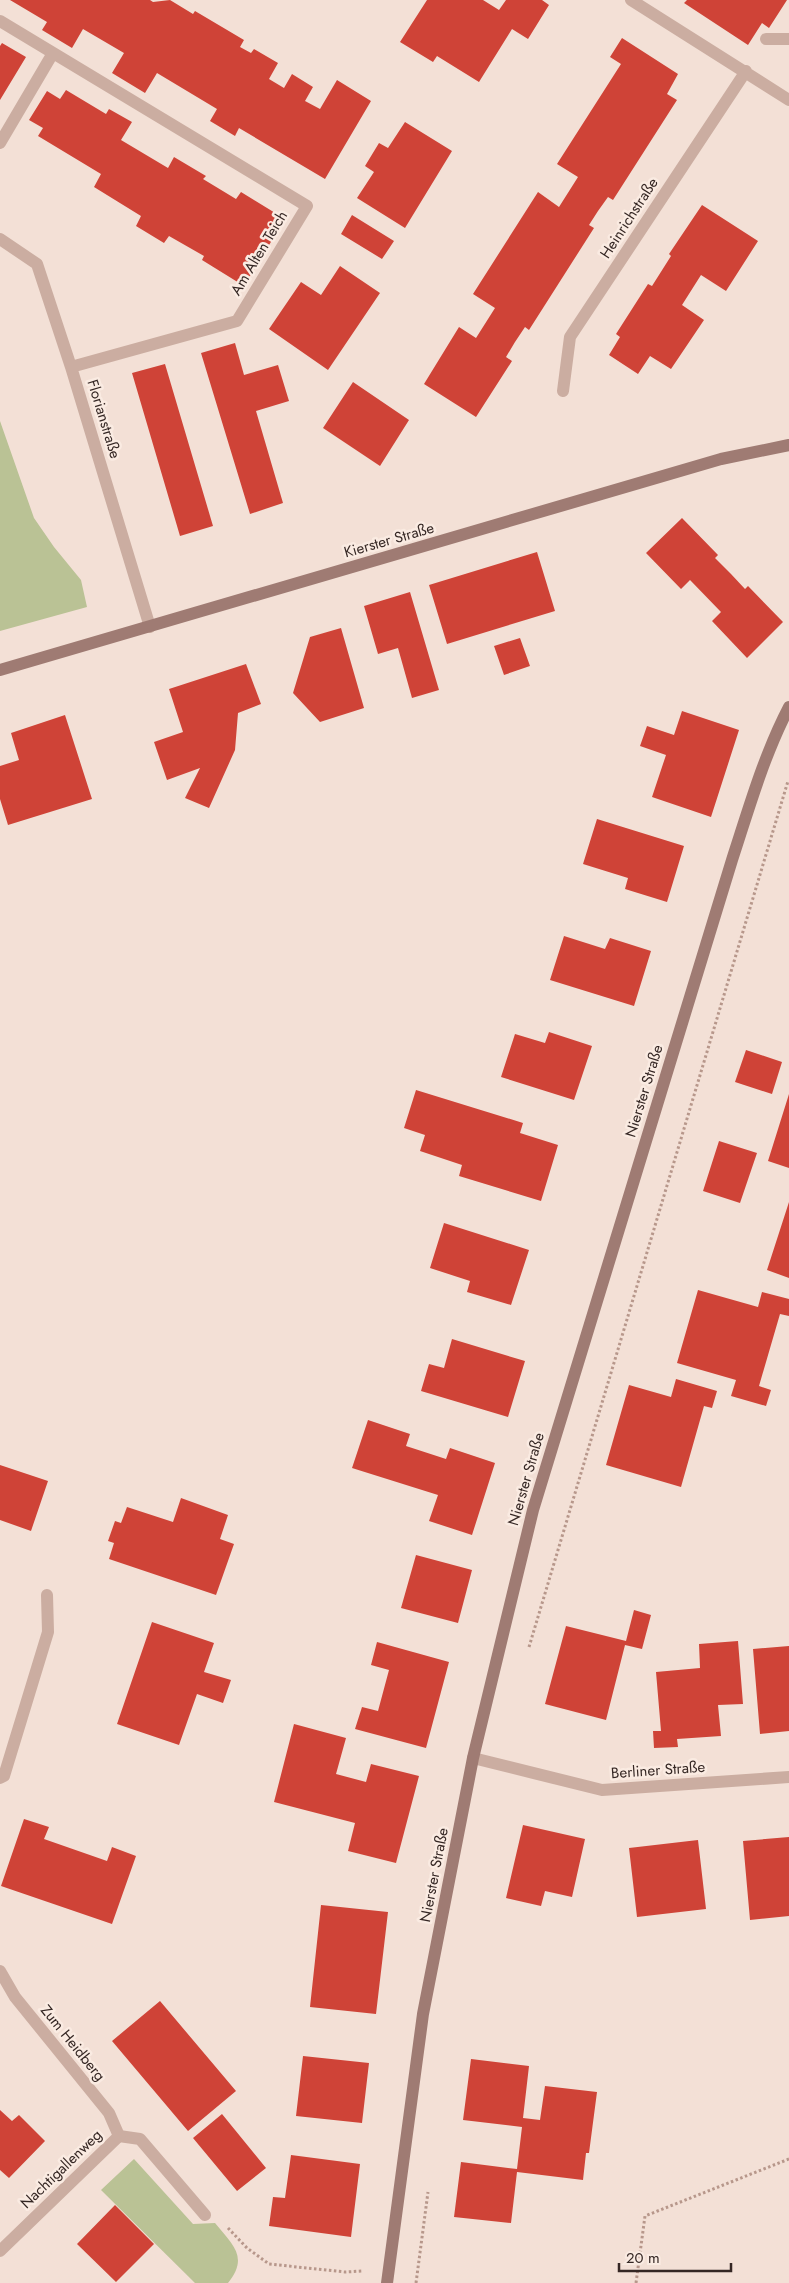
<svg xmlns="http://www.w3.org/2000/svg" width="789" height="2283" font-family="Jost,sans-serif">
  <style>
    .green { fill: #bac295 }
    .building { fill: #cf4337 }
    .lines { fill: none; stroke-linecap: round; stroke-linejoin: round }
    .path { stroke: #b7978b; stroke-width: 3; stroke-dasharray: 2.5 2.5; stroke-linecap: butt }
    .lane { stroke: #cbada1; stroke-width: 12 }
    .street { stroke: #cbada1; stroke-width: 12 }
    .secondary { stroke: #9f7b73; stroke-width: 12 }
    .labels { text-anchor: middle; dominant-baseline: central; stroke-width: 5; stroke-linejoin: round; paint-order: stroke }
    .street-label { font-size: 15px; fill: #352724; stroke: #faebe2 }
  </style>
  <rect width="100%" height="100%" fill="#f3e0d6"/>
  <path class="green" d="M0 421 34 518 54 547 81 580 87 607 0 631Z
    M134 2159 193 2224 215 2223C233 2245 249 2257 228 2283H195L101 2190Z"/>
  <path class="building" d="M10 0H150L153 2 170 0 193 14 195 11 244 40 240 47 251 53 254 49 278 63 269 79 284 88 292 74 313 87 305 101 320 109 337 80 371 101 325 179 239 128 235 136 210 121 217 109 157 73 145 93 112 73 124 53 83 29 72 48 42 30 47 22Z
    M427 0H483L499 10 506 0H542L549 5 528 39 512 29 479 82 437 56 433 62 400 42Z
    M687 0H787L769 28 762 23 748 45 684 3Z
    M622 38 678 74 667 94 677 100 613 200 608 197 598 211 589 225 594 228 529 330 525 327 515 342 506 357 512 361 476 417 424 384 459 327 476 338 495 308 473 294 538 192 559 207 578 177 557 164 621 64 610 57Z
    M2 43 26 57 0 100V46Z
    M66 90 106 114 109 109 132 122 121 140 168 168 174 157 206 176 203 179 236 199 241 192 285 219 244 286 202 260 204 256 169 236 164 243 136 226 141 216 94 187 101 174 38 136 43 128 29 120 47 91 60 99Z
    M405 122 452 151 405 228 357 198 374 172 365 166 379 143 388 148Z
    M702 205 758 241 726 291 701 275 682 305 704 320 671 369 650 356 638 374 609 355 620 337 616 334 648 284 652 286 671 256 669 254Z
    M352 215 394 241 382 259 341 234Z
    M340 266 380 293 328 370 269 329 301 282 321 295Z
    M235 343 244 375 278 365 289 401 256 411 283 503 250 514 201 353Z
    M165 364 213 526 180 536 132 373Z
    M353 382 409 420 380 466 323 428Z
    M682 518 718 555 715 558 731 574 745 589 748 586 783 622 747 658 712 621 721 612 690 580 681 589 646 553Z
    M537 552 555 611 447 644 429 585Z
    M410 592 439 690 412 698 398 648 378 654 364 606Z
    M341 628 364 708 320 722 293 693 310 637Z
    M520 638 530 666 504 675 494 646Z
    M246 664 261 704 238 713 235 750 209 808 185 798 200 768 167 780 154 742 183 732 169 689Z
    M682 711 739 730 711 817 652 797 666 755 640 746 647 726 674 735Z
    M65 715 92 799 8 825 0 799V766L19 760 11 733Z
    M597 819 684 846 667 902 625 889 628 878 583 864Z
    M564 936 605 949 610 938 651 951 634 1006 550 980Z
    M549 1032 592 1046 574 1100 501 1077 515 1034 545 1043Z
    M746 1050 782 1062 772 1094 735 1082Z
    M416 1090 523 1123 520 1133 558 1145 541 1201 459 1176 462 1165 420 1151 425 1135 404 1128Z
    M789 1094V1168L768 1161Z
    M719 1141 757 1153 740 1203 703 1191Z
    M789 1202V1278L767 1270Z
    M444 1223 529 1250 511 1305 467 1292 470 1281 430 1268Z
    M698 1290 758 1307 762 1292 789 1299V1316L780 1314 759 1386 771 1390 766 1406 731 1396 736 1380 677 1363Z
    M452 1339 525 1361 508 1417 421 1391 429 1364 444 1368Z
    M676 1379 717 1391 712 1408 704 1406 681 1487 606 1465 629 1385 671 1397Z
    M368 1420 410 1434 406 1446 446 1459 450 1448 495 1463 472 1535 429 1521 438 1495 352 1468Z
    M0 1465 48 1481 31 1531 0 1520Z
    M181 1498 228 1515 220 1539 234 1544 216 1595 109 1559 114 1543 108 1541 115 1521 121 1523 127 1507 173 1522Z
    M416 1555 472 1570 458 1623 401 1608Z
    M634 1610 651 1615 642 1649 625 1645 606 1720 545 1704 566 1626 626 1641Z
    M152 1622 214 1643 204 1672 231 1680 223 1703 197 1694 179 1745 117 1724Z
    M738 1641 743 1704 718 1705 721 1736 677 1739 678 1747 654 1748 653 1731H661L656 1672 700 1668 699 1644Z
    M377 1642 449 1662 426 1748 355 1729 362 1707 378 1711 389 1670 371 1665Z
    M789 1646V1731L760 1734 753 1649Z
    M294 1724 346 1738 336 1774 366 1782 371 1764 419 1776 396 1863 348 1851 355 1823 274 1802Z
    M24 1819 49 1827 44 1839 107 1861 112 1847 136 1856 112 1924 1 1886Z
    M523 1825 585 1839 572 1897 545 1891 541 1906 506 1898Z
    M789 1837V1916L750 1920 743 1841Z
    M698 1840 706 1909 637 1917 629 1848Z
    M321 1905 388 1912 376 2014 310 2007Z
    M160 2001 236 2091 188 2131 112 2041Z
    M303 2056 369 2063 362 2123 296 2116Z
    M471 2059 529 2066 523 2118 540 2120 545 2086 597 2092 589 2153H586L583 2180 517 2172 511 2223 454 2217 461 2162 517 2169 522 2127 463 2120Z
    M0 2110 12 2121 19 2115 45 2141 9 2178 0 2170Z
    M222 2114 266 2168 237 2191 193 2138Z
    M291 2155 360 2164 351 2237 269 2226 273 2197 285 2198Z
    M115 2205 154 2244 116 2282 77 2244Z"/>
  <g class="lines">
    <path class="path" d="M529 1647 788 781
      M228 2228 247 2248 269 2264 345 2272 362 2271
      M416 2283 428 2192
      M636 2283 645 2216 789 2159"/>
    <path class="lane" d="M766 39H789
      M119 2136 140 2139 205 2215"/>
    <path class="street" d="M631 0 789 100
      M0 21 307 206 237 321 71 367
      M0 143 53 53
      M0 239 37 264 71 367 150 627
      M563 391 570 337 746 71
      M473 1758 602 1790 789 1777
      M0 1778 4 1776 48 1632 47 1595
      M0 1971 15 1997 109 2113 119 2136 0 2251"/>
    <path class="secondary" d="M0 670 721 459 789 445
      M387 2283 423 2014 473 1758 533 1510 732 860C749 808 764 755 789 707"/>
  </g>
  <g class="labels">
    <g class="street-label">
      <text transform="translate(629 218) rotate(-57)">Heinrichstraße</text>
      <text transform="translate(259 253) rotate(-59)">Am Alten Teich</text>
      <text transform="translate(104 419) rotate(73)">Florianstraße</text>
      <text transform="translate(389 540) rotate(-16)">Kierster Straße</text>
      <text transform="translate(644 1091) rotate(-73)">Nierster Straße</text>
      <text transform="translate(526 1479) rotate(-74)">Nierster Straße</text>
      <text transform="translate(658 1770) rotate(-4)">Berliner Straße</text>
      <text transform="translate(434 1875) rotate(-79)">Nierster Straße</text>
      <text transform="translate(73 2043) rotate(51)">Zum Heidberg</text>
      <text transform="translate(61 2169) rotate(-44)">Nachtigallenweg</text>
    </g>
  </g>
  <path d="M619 2263v8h112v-8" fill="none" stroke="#352724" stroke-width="2.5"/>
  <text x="626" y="2263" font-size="15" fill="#352724" stroke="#faebe2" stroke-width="4" paint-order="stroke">20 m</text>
</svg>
